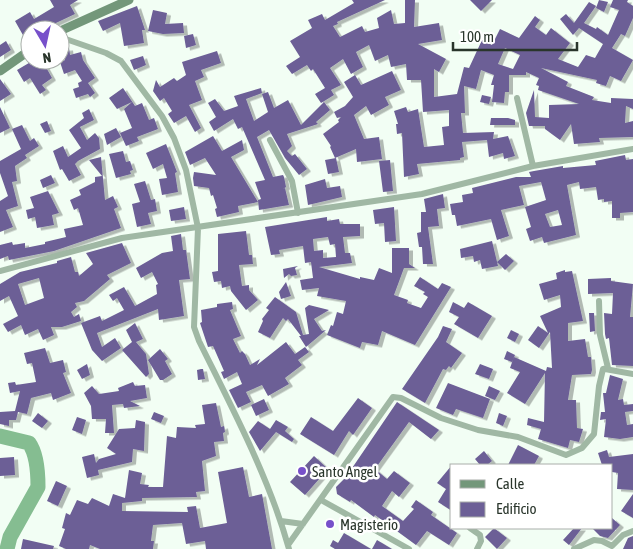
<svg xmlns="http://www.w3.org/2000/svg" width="633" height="549" font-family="'Asap Condensed',sans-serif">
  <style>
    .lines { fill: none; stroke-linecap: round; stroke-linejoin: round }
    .river { stroke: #85bd91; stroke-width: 15 }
    .building { fill: #6c5f96; fill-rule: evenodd; filter: url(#shadow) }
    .street { stroke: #a0b8a4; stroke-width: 6 }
    .secondary { stroke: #73977a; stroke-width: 9 }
    .poi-dot { fill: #7750ca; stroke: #fff; stroke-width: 2 }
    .labels { text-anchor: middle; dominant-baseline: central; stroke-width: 5; stroke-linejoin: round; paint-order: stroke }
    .poi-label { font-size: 15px; fill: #29352b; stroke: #fff; text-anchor: start }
  </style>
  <defs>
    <filter id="shadow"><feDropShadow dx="4" dy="2.5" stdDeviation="0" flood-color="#0004"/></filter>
  </defs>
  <rect width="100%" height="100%" fill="#f2fef4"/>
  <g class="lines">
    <path class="river" d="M0 436 29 443C37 454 38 473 38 487L10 537 7 549"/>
  </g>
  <path class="building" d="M50 0H78L70 5 75 14 41 30H30L28 44 15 21 30 12 34 19 54 7Z
    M352 0H385L337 22 338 24 333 26 340 37 362 26 365 32 379 28 377 18 391 10 394 24 405 23V0H415L414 27 439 23 442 40 418 44 446 59 439 72 434 69V97L457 94 464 67 469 68 482 40 492 45 500 29 519 38 535 16 540 20 535 27 546 35 551 28 570 43 558 59 578 67 586 55 595 58 603 44 579 28 573 35 560 19 566 14 574 23 589 2 596 6 584 23 596 29 597 27 608 35 619 10 610 7 613 0H628L627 2 633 6V18L625 36 621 34 612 48 633 60 621 81 610 76 606 86 596 83 597 80 541 68 568 82 566 86 594 97 592 100 611 103V98L633 99V109L626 106 625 123 633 121V137L599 138 600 142 574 144 571 124 560 140 545 129V126H529L526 113 534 90 535 117 549 118V105L579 104 538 90 539 86 536 85 539 78 526 72V75H509V92H505L504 103 492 102 494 85H491L494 75 481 70 476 89 464 86 465 113H461L463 133 494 132 493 139 508 136 515 156 504 159 503 153 489 157 487 140 462 142 464 157 460 158V160L417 164 419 174 404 177 402 133 397 134 396 124H398L394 111 406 107 408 112 418 109 424 147 444 145 442 127 449 126V110L423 112 421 80H407L406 64 391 67 388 55 375 61 369 45 356 52 363 67 351 74 343 59 330 68 341 85 331 90 334 95 321 103 315 94 325 88 313 69 311 71 307 65 292 74 286 66 300 57 290 41 312 28 308 20 322 14 325 20 354 3ZM505 48 520 55 513 69 498 64Z
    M470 0H492L481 11Z
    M599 0 608 2 604 12 596 8Z
    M137 6 145 30H142L144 43 124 46 120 23 103 31 98 21Z
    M153 10 167 13 165 24 183 23 184 33 163 34 148 31Z
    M193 34 196 45 186 48 184 36Z
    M6 41 11 50 0 57V45Z
    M69 48 70 55 81 52 83 60 95 78 88 83 95 93 90 97 88 94 76 98 73 89 79 87 78 83 82 81 75 70 64 74 60 62 65 60 62 49Z
    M217 51 221 63 201 70 204 77 195 81 202 100 189 105 201 128 195 132 186 116 174 123 168 114 172 111 164 98 160 101 153 91 156 80 160 87 174 78 177 81 186 75 182 62Z
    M143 56 146 65 134 70 130 60Z
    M34 60H42L52 78 42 85 46 90 40 94 30 78 24 82 17 70Z
    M392 71 401 90 385 97 389 105 371 115 366 106 354 115 364 139 379 137 382 159 357 162 356 149 335 158 330 147 331 146 323 134 339 122 338 120 341 117 337 118 334 112 345 106 353 97 344 82 355 75 361 85Z
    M0 79 11 94 0 101Z
    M123 88 135 106 142 103 149 120 154 118 158 129 137 137 139 141 126 146 120 133 132 128 124 109 132 102 117 109 109 98Z
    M261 88 262 93 246 99 254 121 268 112 262 94 268 92 274 108 288 100 301 125 324 102 330 110 316 122 318 124 287 134 292 146 287 151 292 156 295 154 307 169 299 175 285 158 269 130 257 137 273 177 283 175 284 177 286 187 283 189 285 188 289 205 259 210 258 200 261 199 255 182 265 180 242 127 238 129 233 119 214 131 209 122 216 117 208 103 215 99 224 111 238 106 234 96Z
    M482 95 491 97 489 104 480 102Z
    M0 107 10 128 0 133Z
    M89 109 94 120 80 127 87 140 95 133 99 138 100 149 78 161 75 164 81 175 69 181 62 169 60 170 53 151 63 146 68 157 81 148 69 130 84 118 82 113Z
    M491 118H508L515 120V125H490Z
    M47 121 51 131 45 133 40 124Z
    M22 125 30 141 34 138 39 146 25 155 27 158 15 166 17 181 12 182 18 206 6 210 13 227 0 232V201L8 196 0 173V161L21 149 12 129Z
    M116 128 121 137 107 145 104 134Z
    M213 136 222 151 242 140 244 150 231 157 258 202 238 206 239 212 217 217 215 209 217 208 213 195 211 196 209 188 194 186 193 178 194 172 216 175 205 158 190 165 185 152Z
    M166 144 177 172 175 173 178 192 162 195 159 179 167 178 163 164 153 169 146 153Z
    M123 151 126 162 130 161 133 170 130 171 131 174 116 178 109 154Z
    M625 155 626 160 633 159V212L620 213V218H612V201L604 202V199L598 200 596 187 580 189 579 182 567 185 576 235 544 243 542 237 530 241 526 229 531 227 525 207 546 200 541 182 519 186 524 205 501 210 509 236 497 240 491 219 457 226 455 215H452L450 204 463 202 462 195 473 193 472 188 516 177H531L529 172 534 171 563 166V168L596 165 595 161ZM558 210 562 225 550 227 545 214Z
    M101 157 105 200 113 196 118 207 114 209 121 228 54 251 9 260 8 256 0 259V245L12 242 13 245 25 243V248L45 244V242L66 237 64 229 83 225 78 208 74 210 70 200 81 195 79 190 95 182V177L102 176 89 160Z
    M336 158 339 172 328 174 325 160Z
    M390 160 393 191 383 192 379 161Z
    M51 175 55 183 43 188 40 180Z
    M325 179 327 188 340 186 342 197 308 205 305 185Z
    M145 181 151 200 155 199 157 211 148 213 151 224 137 227 132 204 140 202 134 184Z
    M48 191 59 213 52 215 54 225 37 228 35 217 28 219 26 210 34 208 30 197Z
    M443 194 445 208 437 209 439 226 428 227 433 264H423L422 247H419L417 233 421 232V212H426L424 199Z
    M184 207 186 219 171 221 169 210Z
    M394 207 396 241 385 242 384 223 375 224 373 210Z
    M327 217V221L339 219 340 224H360V236L343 237 345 253H350L352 263 319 267 360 279V277L374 280 379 268 392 273V248H409V264L415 268H404L394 295 408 300 407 303 421 308 428 297 423 294 425 292 414 286 420 277 438 289 442 283 451 287 415 345 382 331 378 345 362 342 360 348 327 335 331 325 333 326 337 312 343 314 346 301 317 296 319 288 302 290 300 280 313 278 311 262 305 263 303 246 279 250 280 254 271 255 265 227ZM328 237 330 245 335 244 336 257 323 258V250L314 251 313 239Z
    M246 231 249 255H252L253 264 239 265 242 286 249 285V290L258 300 246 310 231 291 230 286 222 288 221 281 214 282 212 272 218 271V234Z
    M181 234 183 250H186L190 279 179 280 184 316 159 320 158 309 97 333 102 347 115 338 121 348 102 361 92 350 81 323 100 316 102 321 124 310 117 298 113 301 109 295 124 287 135 306 157 294 156 285 158 284 152 272 141 278 136 268 162 253 173 251 171 236Z
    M492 241 498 266 482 269 480 260 474 262 473 256 461 258 460 249Z
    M122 243 131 263 107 275 110 279 84 301 75 303 77 307 71 312 74 317 79 314 81 321 62 327H51L54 335 43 340 38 329 25 335 21 325 8 332 3 324 18 316 9 296 0 301V284L20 272 57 263V261L71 257 75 272H78L79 276 93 264 86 253ZM39 278 44 298 25 305 18 284Z
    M506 254 514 261 505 270 497 262Z
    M298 266 295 268 297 275 291 276 289 274 284 278 283 269Z
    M565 270V272L572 271 583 321 568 323V341L585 339 588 357H591L592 370 591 374 572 375 568 400H576L577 428 583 429 579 442 570 440 568 448 538 439 541 429 527 425 528 418 544 422 545 373 525 404 507 393 520 372 510 368 514 357 546 371 547 367 552 368 550 332 539 348 528 340 538 326 548 333 540 316 561 307 560 295 544 300 539 284 557 279 556 273Z
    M611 278V281L633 284 630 317H633V366L612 365 609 338 606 339 605 334 604 313 612 314 613 293 588 294V279Z
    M286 282 291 296 281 299 279 292Z
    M275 297 296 312 303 335 309 334 305 308 309 305 329 310 314 319 322 331 326 330 306 347 299 336H301L288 319 286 321 283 318 270 338 258 332 263 321 262 319 269 310 266 308Z
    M232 302 233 309 230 310 241 336 233 339 240 353 242 351 245 354 250 365 260 359 257 365 286 342 295 354 305 347 309 352 298 360 302 365 285 378 289 384 268 396 262 385 246 392 251 402 238 408 229 390 242 384 237 372 224 379 221 372 224 371 213 346 208 347 200 323 202 322 201 310 217 307V304Z
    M453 302 464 308 468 302 492 316 478 338 454 324 459 317 449 312Z
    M589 313H594L595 331 590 332Z
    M135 323 143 339 136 342 146 354 149 374 146 377 122 350 132 342 126 330Z
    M443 326 452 329 446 342 462 353 451 368 449 366 446 370 443 369 425 403 402 389 438 337Z
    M511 330 519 334 515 342 507 338Z
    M45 348 50 363 63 360 66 372 63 373 71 393 53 400 51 393 31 398 27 414 18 412 16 420H9V426L0 424V412L15 411 20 391 10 393 8 383 15 382 16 385 36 382 32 363 27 364 24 353Z
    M160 349 168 359 165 361 172 374 163 380H160L148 360Z
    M507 351 515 355 512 362 504 359Z
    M87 364 90 375 82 379 77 370Z
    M480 364 493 369 489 379 475 374Z
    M201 369H203L205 379 198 380 197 370Z
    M610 375 623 379 618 400 623 399 624 405 633 404V411L625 412 627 425 633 424V437L620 439 604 437 606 419 600 420 601 412H605L603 393H606Z
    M133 382 135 386 145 385 147 398 130 401 140 406 124 408 123 404 112 405 114 433H105L106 419H92L91 406 84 393 92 386 99 394 119 391 118 388Z
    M448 383 490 399 483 418 456 409 453 415 436 408Z
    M489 386 500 391 495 400 485 396Z
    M358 398 372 408 353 435 349 431 334 455 300 434 311 417 333 431Z
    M264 399 269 410 256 416 251 405Z
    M397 402 439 430 431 439 409 422 375 469 387 479 394 471 410 483 399 497 392 491 382 506 403 521 414 509 411 507 416 500 433 512 431 515 457 533 449 545 427 531 416 545 375 515 374 517 351 500 350 502 337 494 336 487 346 477Z
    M216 403 221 427 224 426 225 432 223 433 224 441 214 442 216 456 202 461 205 491 196 492 197 497 142 498V501L122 503V511L188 512 187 507 196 506 200 528 227 523 218 472 243 467 249 497 262 494 272 549H206L205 541 186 544 182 523 153 525 151 541H154L153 549H100L90 545 89 549H66L59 546 65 529 62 528 66 513 70 515 77 500 88 504 92 498 109 506 113 494 125 498 129 470 142 473 140 484 149 485 148 487H163L167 436 176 438 177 427 196 428 195 425 205 424 202 405Z
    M154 412 164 416 161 423 151 419Z
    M38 413 48 421 42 428 32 421Z
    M499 413 507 416 503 426 496 423Z
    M77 417 86 420 82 434 72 430Z
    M136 420 145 422 144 451 133 449 132 462 98 470 99 475 87 478 82 457 94 454 96 463 99 459 116 454 107 448 119 429 135 428Z
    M276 420 288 427 285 431 294 439 292 442 276 432 260 451 249 432 258 421 270 429Z
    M518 445 539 456 534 465H508Z
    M607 450 609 457 633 454V490L617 489 618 473 612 472V465H602L598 453Z
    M484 451 492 461 487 465H480L475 459Z
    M314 456 328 469 305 495 290 482Z
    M14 457 15 475 0 476V458Z
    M452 465V511L438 502 446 489 437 483Z
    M56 481 67 486 58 506 47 501Z
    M633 494V518L621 511Z
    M612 518 620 525 608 538 600 536 592 528H612Z
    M494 528 507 538 497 549 485 537Z
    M574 528H582L569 545 563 540Z
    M344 533 371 549H335L330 546 333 540 338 543Z
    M633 536V549H623L628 538Z
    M23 539 54 546 53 549H21Z
    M377 540 392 549H372Z"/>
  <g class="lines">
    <path class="street" d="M60 37 106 53 121 61 162 116 174 138 186 170 198 228 194 327 199 341C232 408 269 477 289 549
      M517 98 533 166
      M270 140 292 181 298 213
      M0 271 122 238 422 194 533 166 633 149
      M605 369 633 374
      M321 500 409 549
      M281 521 303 524
      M470 528 480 535 481 541 477 549
      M288 545 393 397 401 398 441 418 478 430 518 437 566 455 582 448 594 434 599 386 603 369 608 368 600 335 599 301
      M574 549 594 540 602 541 612 546 623 535 633 531"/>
    <path class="secondary" d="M60 31 129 0
      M0 71 30 50"/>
  </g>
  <g class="poi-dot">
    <circle cx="302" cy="471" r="5"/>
    <circle cx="330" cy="524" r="5"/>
  </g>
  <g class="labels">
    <g class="poi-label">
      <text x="312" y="471">Santo Angel</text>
      <text x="340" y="524">Magisterio</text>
    </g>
  </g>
  <rect x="450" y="464" width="162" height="65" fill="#ffffff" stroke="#a9aeaa"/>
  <rect x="460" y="480" width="25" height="8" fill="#73977a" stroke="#a9aeaa"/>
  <text x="496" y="489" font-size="15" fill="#29352b">Calle</text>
  <rect x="460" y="502" width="25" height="15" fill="#6c5f96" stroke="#a9aeaa"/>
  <text x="496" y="514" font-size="15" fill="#29352b">Edificio</text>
  <g transform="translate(45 45) rotate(171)"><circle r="24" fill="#ffffff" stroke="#a9aeaa"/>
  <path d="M0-4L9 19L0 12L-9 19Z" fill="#7750ca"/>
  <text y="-8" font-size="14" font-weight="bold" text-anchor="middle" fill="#29352b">N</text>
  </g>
  <path d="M453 42v8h124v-8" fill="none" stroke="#29352b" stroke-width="2.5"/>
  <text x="460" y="42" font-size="15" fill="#29352b" stroke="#ffffff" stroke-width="4" paint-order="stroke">100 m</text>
</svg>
